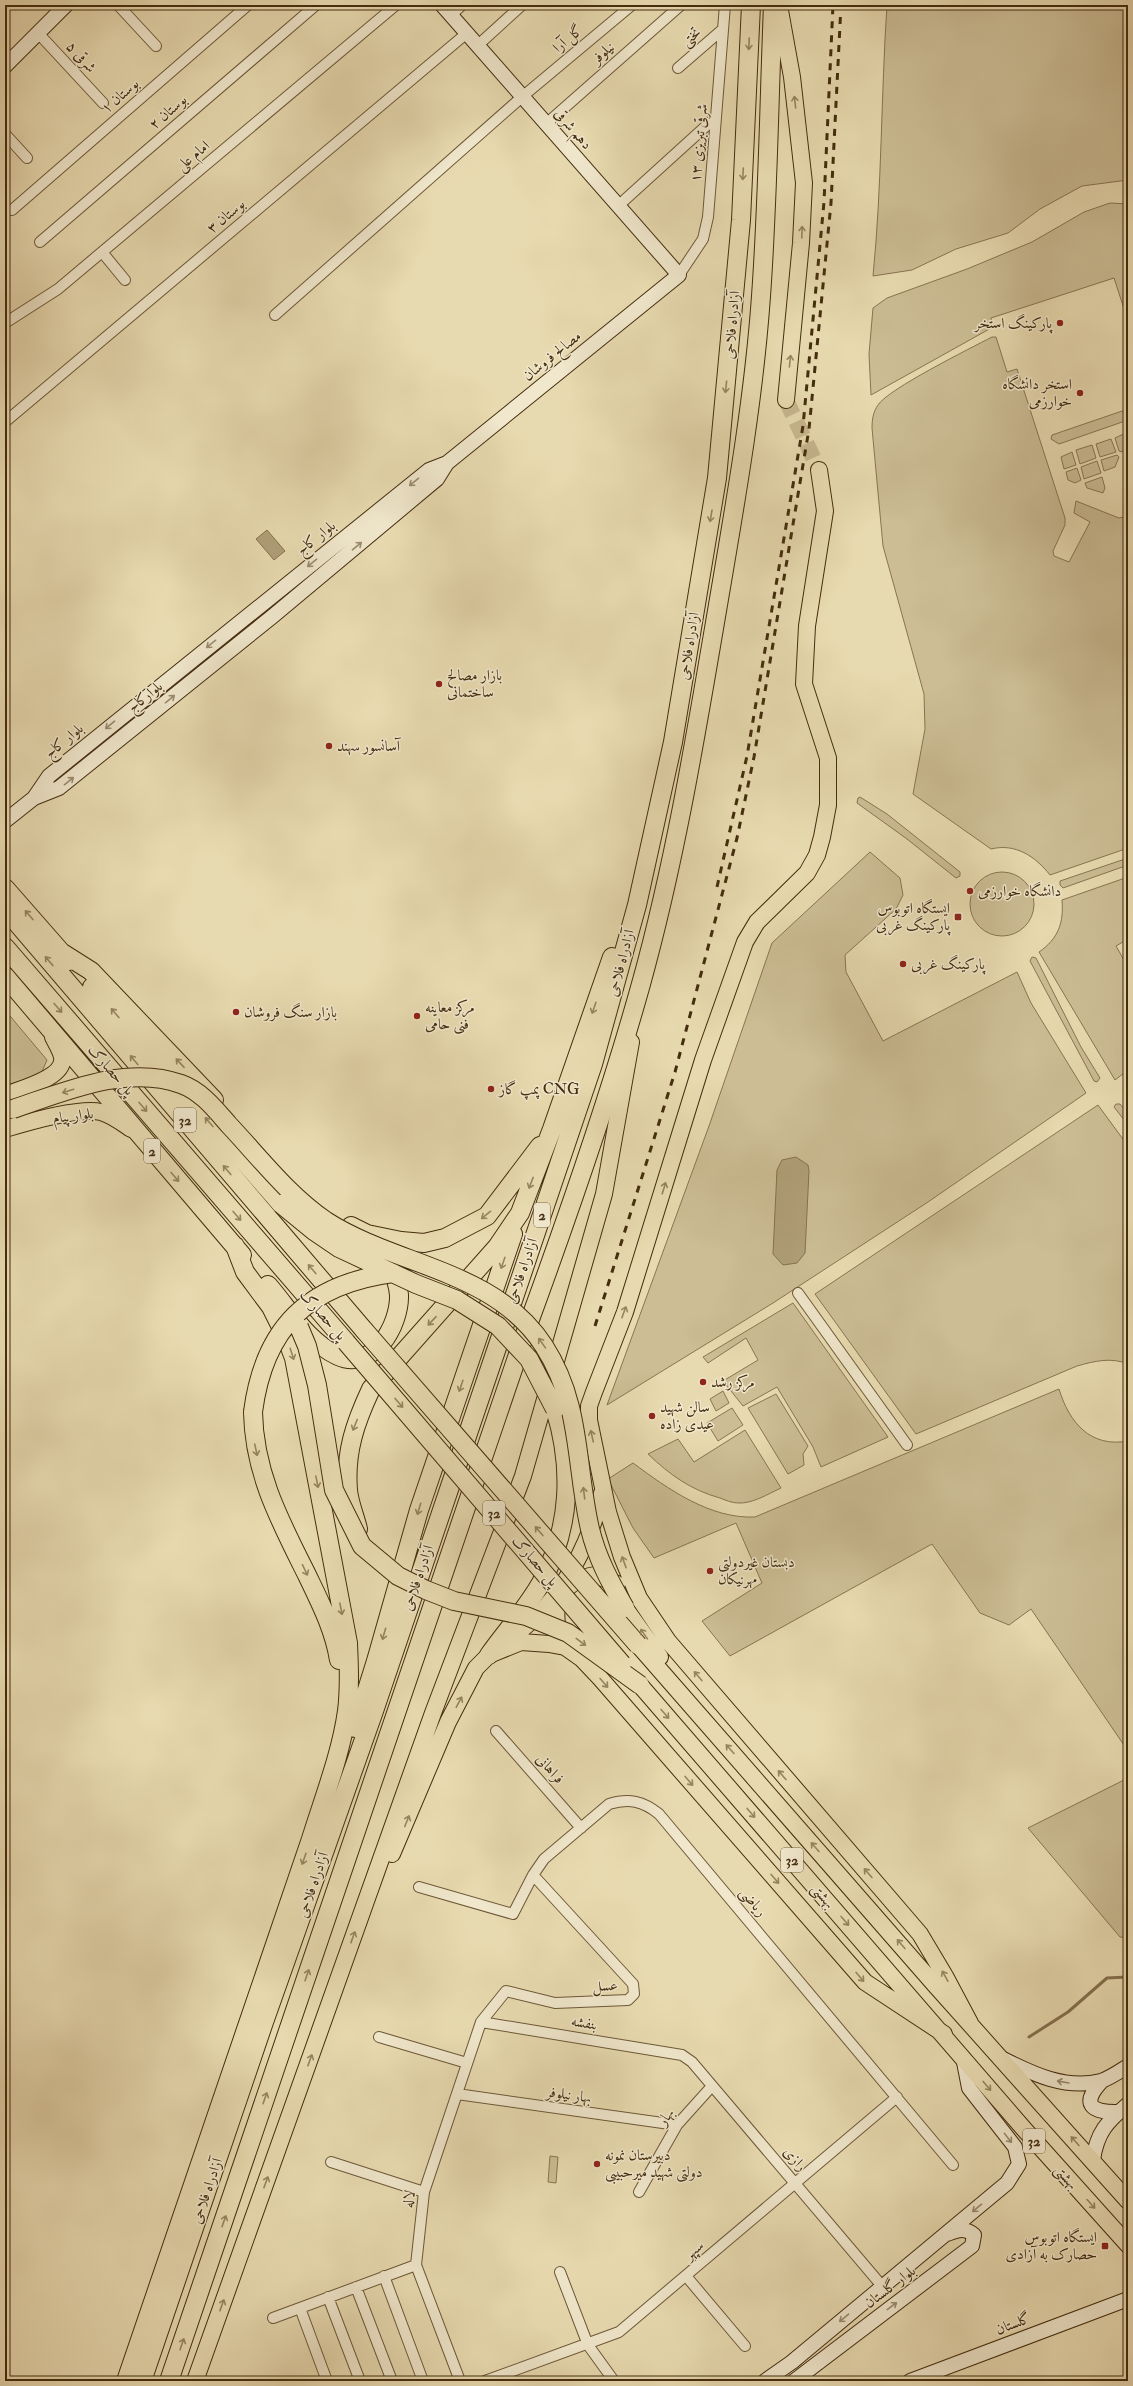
<svg xmlns="http://www.w3.org/2000/svg" width="1133" height="2386" font-family="'IM FELL Double Pica',Amiri,serif">
  <style>
    .green { fill: #ccbd95; stroke: #887552 }
    .water { fill: #b09f79; stroke: #85714f }
    .lines { fill: none; stroke-linecap: round; stroke-linejoin: round }
    .stream { stroke: #85714f; stroke-width: 3 }
    .primary-tunnel { stroke: #c7b790; stroke-width: 16; stroke-dasharray: 16 8; stroke-linecap: butt }
    .street-casing { stroke: #6d5837; stroke-width: 12 }
    .secondary-casing { stroke: #442d0f; stroke-width: 16 }
    .primary-casing { stroke: #442d0f; stroke-width: 18 }
    .highway-casing { stroke: #442d0f; stroke-width: 20 }
    .street { stroke: #f0e7cc; stroke-width: 10 }
    .secondary { stroke: #f0e7cc; stroke-width: 14 }
    .primary { stroke: #e8dab0; stroke-width: 16 }
    .highway { stroke: #e8dab0; stroke-width: 18 }
    .rail { stroke: #442d0f; stroke-width: 3; stroke-dasharray: 7 7; stroke-linecap: butt }
    .highway-bridge-casing { stroke: #442d0f; stroke-width: 20; stroke-linecap: butt }
    .highway-bridge { stroke: #e8dab0; stroke-width: 18 }
    .oneway { stroke: #968460 }
    .oneway2 { stroke: #9a8a6e }
    .poi-dot { fill: #8f2418; stroke: #f0e7cc; stroke-width: 1.5 }
    .labels { text-anchor: middle; dominant-baseline: central; stroke-width: 3; stroke-linejoin: round; paint-order: stroke }
    .shield { fill: #f0e7cc; stroke: #786548; stroke-width: 1 }
    .shield-label { font-size: 14px; font-weight: bold; fill: #442d0f }
    .street-label { font-size: 15px; fill: #442d0f; stroke: #f0e7cc }
    .poi-label { font-size: 15px; fill: #442d0f; stroke: #f0e7cc; text-anchor: start }
  </style>
  <rect width="100%" height="100%" fill="#e8dab0"/>
  <filter id="stains"><feTurbulence type="fractalNoise" baseFrequency=".005" numOctaves="4"/><feColorMatrix values="0 0 0 0 .2 0 0 0 0 .09 0 0 0 0 .02 0 0 0 .5 -.17"/></filter>
  <radialGradient id="worn" r=".72"><stop offset=".6" stop-color="#630" stop-opacity="0"/><stop offset="1" stop-color="#630" stop-opacity=".3"/></radialGradient>
  <path class="green" d="M887 5H1128V180L1082 186 1040 209 1008 233 956 249 912 270 873 276C882 186 881 95 887 5Z
    M1110 203 1128 204V321L1114 278 991 318 993 327 871 395 869 354 873 308 887 298 967 269 1032 242 1084 212Z
    M992 337H996L1007 372 1017 369 1065 518V525L1053 551 1054 556 1069 562 1090 522 1074 513 1076 501 1119 518 1128 516V848L1050 875C1035 856 1015 843 991 849L913 794 925 729 924 694 883 546 872 428C872 420 873 412 878 405 888 389 971 348 992 337Z
    M1128 409V420L1059 444 1051 439 1052 435Z
    M1128 432V439L1122 452 1119 451 1115 438Z
    M1111 439 1116 452 1100 457 1096 444Z
    M1092 445 1096 458 1080 464 1076 450Z
    M1072 452 1076 465 1064 469 1061 457Z
    M1117 455 1119 457 1115 467 1104 471 1101 460Z
    M1097 461 1101 473 1084 479 1081 467Z
    M1077 468 1081 480 1075 483 1068 480 1066 472Z
    M1102 477 1105 488 1103 493 1087 488 1085 483Z
    M860 797 887 814 960 872V876L956 878 907 839 857 803 858 798Z
    M870 852 900 878 903 895 896 909 845 955 846 972 883 1041 1017 972 1031 1003 1086 1093 928 1202 773 1303 607 1405 709 1126 772 943Z
    M1128 858V865L1063 888 1060 885V881Z
    M970 904a32 32 0 1 1 64 0a32 32 0 1 1-64 0Z
    M1128 877V939L1116 946 1128 967V1070L1115 1080 1039 952C1058 939 1064 923 1062 900Z
    M1032 957 1036 958 1081 1047 1100 1078 1097 1082 1094 1081 1030 961Z
    M5 1010 47 1060 41 1074 5 1086Z
    M1116 1104H1120L1128 1114V1125L1114 1107Z
    M1098 1105 1128 1146V1364C1111 1357 1095 1361 1077 1366L916 1434 815 1294Z
    M793 1303 888 1437 821 1467 813 1447 777 1387 743 1406 723 1381 758 1360 746 1338 708 1363 703 1357Z
    M1059 1389C1069 1422 1090 1448 1128 1441V1751L1031 1609 1009 1625 980 1613 932 1544 730 1656 702 1621 762 1583 736 1523 654 1558 633 1528 608 1479 633 1463C668 1489 710 1519 755 1517Z
    M723 1391 729 1403 716 1411 710 1399Z
    M776 1394 808 1446 803 1454 804 1465 788 1474 748 1408Z
    M732 1408 743 1425 718 1441 707 1423Z
    M745 1430 781 1488C768 1494 752 1504 738 1503 732 1503 725 1500 720 1498 691 1490 670 1475 648 1454L678 1439 694 1462Z
    M1128 1778V1938L1120 1937 1028 1828Z
    M550 2156 558 2157 556 2183 548 2182Z"/>
  <path class="water" d="M267 530 285 551 274 560 256 539Z
    M796 1157 808 1165 809 1171 805 1253 797 1263 783 1265 773 1254 777 1170 782 1160Z"/>
  <g class="lines">
    <path class="stream" d="M1029 2037 1068 2012 1107 1978 1128 1977"/>
    <path class="primary-tunnel" d="M786 400 819 470"/>
    <g class="street-casing">
      <path id="street" d="M118 5 156 46
        M451 15 462 5
        M38 33 103 103
        M477 46 522 5
        M678 68 723 29
        M546 124 681 5
        M5 134 27 158
        M618 206 716 117
        M12 210 248 5
        M40 242 316 5
        M102 252 125 280
        M679 275 703 239 708 217 725 5
        M275 315 522 97 632 5
        M5 323 58 289 396 5
        M5 422 467 33
        M798 1293 907 1445
        M496 1731 581 1828
        M419 1887 513 1914 533 1875 544 1859 609 1804C629 1798 643 1801 659 1814L953 2165
        M481 2022 682 2055 692 2062 882 2286
        M379 2037 467 2063
        M457 2094 677 2125
        M331 2162 424 2192
        M639 2192 677 2125 712 2086
        M560 2272 588 2345 614 2381
        M384 2276 423 2381
        M686 2276 745 2346
        M356 2287 392 2381
        M328 2297 360 2381
        M300 2308 327 2381
        M273 2318 416 2265
        M460 2381 416 2265 424 2192 481 2022 506 1991 555 2003 628 2000 634 1994 633 1984 533 1875
        M485 2381 619 2332 897 2097"/>
    </g>
    <g class="secondary-casing">
      <path id="secondary" d="M5 66 66 5
        M34 798 49 776 429 470 447 463 679 275 442 5
        M5 821 34 798 59 788 273 616 437 479 447 463
        M1003 2059C1033 2074 1066 2090 1101 2081 1110 2078 1120 2071 1128 2066
        M1102 2081C1080 2104 1091 2113 1119 2112
        M1093 2160C1097 2132 1107 2122 1128 2104
        M765 2381 792 2362 1007 2183 1019 2164 1015 2147 969 2088 963 2057
        M794 2381 972 2246 974 2235C965 2227 958 2230 947 2234
        M910 2381 1128 2299"/>
    </g>
    <g class="primary-casing">
      <path id="primary" d="M779 5 792 77 804 183 801 243 786 400
        M819 470 825 511 807 626 804 684 828 758V805L822 837 817 855 807 873 757 922 745 942 703 1060 625 1312 594 1392 589 1406V1420L608 1512 622 1557 639 1598 668 1641 920 1934 945 1976 970 2023
        M5 1095C20 1089 66 1078 62 1057 61 1051 56 1043 53 1037
        M5 1129C28 1122 79 1107 101 1112 112 1115 121 1122 131 1129
        M625 1608 660 1657
        M561 1638C549 1607 561 1581 595 1575L617 1584
        M502 1645C516 1634 531 1623 544 1609 572 1577 592 1535 602 1493
        M638 1645 935 1985 1128 2201
        M640 1685 1024 2129 1128 2245
        M392 1854 448 1722 476 1668 489 1655 521 1642 549 1644 565 1647 582 1659 600 1678 865 1982 944 2034
        M195 2381 433 1713 523 1476 604 1194 631 1042"/>
    </g>
    <g class="highway-casing">
      <path id="highway" d="M5 888 69 961
        M5 909 364 1330
        M5 947 346 1342
        M61 952 91 971 214 1100
        M5 976 242 1255
        M92 987 281 1204
        M351 1226 367 1234 401 1241 424 1243 445 1238 487 1216 540 1146
        M268 1285C290 1310 306 1341 338 1356 373 1372 400 1325 399 1295 398 1283 394 1273 389 1263
        M253 1412C254 1473 280 1521 307 1575 320 1602 334 1629 339 1660
        M358 1529C355 1516 349 1503 348 1490 345 1452 355 1423 371 1389L497 1247 520 1213 552 1129 612 957
        M489 1655C506 1631 527 1608 541 1583 571 1528 573 1467 555 1409
        M355 1728 376 1661 419 1510 513 1234
        M126 2381 311 1839C324 1797 341 1754 347 1711 350 1688 349 1666 348 1643L294 1358 286 1337 271 1307 245 1272 235 1246
        M142 2381 264 2022 374 1711 593 1064 637 905 673 742 717 478 741 220 751 5
        M169 2381 528 1325C569 1213 609 1099 641 984 676 858 697 728 719 599 736 499 754 397 761 296 768 200 769 102 773 5"/>
    </g>
    <use href="#street" class="street"/>
    <use href="#secondary" class="secondary"/>
    <use href="#primary" class="primary"/>
    <use href="#highway" class="highway"/>
    <path class="rail" d="M717 887 747 756 803 426 824 202 833 5
      M595 1326 675 1072 737 838 754 757 809 429 831 203 841 5"/>
    <g class="highway-bridge-casing">
      <path id="highway-bridge" d="M13 1109C64 1092 127 1064 181 1084 201 1091 215 1109 229 1125 260 1158 288 1195 326 1221 396 1266 495 1270 544 1346 582 1405 575 1464 590 1529 597 1558 610 1582 625 1608
        M281 1204 314 1231 339 1248 416 1284 457 1300 498 1326 529 1359 555 1409
        M299 1327 307 1346 317 1385 334 1490 362 1546 398 1576 426 1590 454 1601 526 1616 568 1633 640 1685
        M364 1330 638 1645
        M346 1342 622 1664
        M253 1412C264 1327 309 1284 393 1273"/>
    </g>
    <use href="#highway-bridge" class="highway-bridge"/>
  </g>
  <defs><path id="oneway-shaft" d="M-6 0H5M1.5-3L5.5 0L1.5 3" fill="none" stroke-width="1.6" stroke-linecap="round" stroke-linejoin="round"/></defs>
  <g class="oneway">
    <use href="#oneway-shaft" transform="translate(749 44) rotate(92)"/>
    <use href="#oneway-shaft" transform="translate(795 102) rotate(-96)"/>
    <use href="#oneway-shaft" transform="translate(743 174) rotate(93)"/>
    <use href="#oneway-shaft" transform="translate(802 232) rotate(-88)"/>
    <use href="#oneway-shaft" transform="translate(790 361) rotate(-84)"/>
    <use href="#oneway-shaft" transform="translate(726 387) rotate(96)"/>
    <use href="#oneway-shaft" transform="translate(711 516) rotate(100)"/>
    <use href="#oneway-shaft" transform="translate(29 915) rotate(-131)"/>
    <use href="#oneway-shaft" transform="translate(49 961) rotate(-130)"/>
    <use href="#oneway-shaft" transform="translate(58 1008) rotate(49)"/>
    <use href="#oneway-shaft" transform="translate(594 1008) rotate(109)"/>
    <use href="#oneway-shaft" transform="translate(115 1013) rotate(-131)"/>
    <use href="#oneway-shaft" transform="translate(134 1060) rotate(-130)"/>
    <use href="#oneway-shaft" transform="translate(180 1063) rotate(-133)"/>
    <use href="#oneway-shaft" transform="translate(68 1091) rotate(162)"/>
    <use href="#oneway-shaft" transform="translate(143 1107) rotate(49)"/>
    <use href="#oneway-shaft" transform="translate(209 1122) rotate(-131)"/>
    <use href="#oneway-shaft" transform="translate(227 1170) rotate(-130)"/>
    <use href="#oneway-shaft" transform="translate(175 1177) rotate(49)"/>
    <use href="#oneway-shaft" transform="translate(531 1183) rotate(111)"/>
    <use href="#oneway-shaft" transform="translate(664 1188) rotate(-73)"/>
    <use href="#oneway-shaft" transform="translate(486 1215) rotate(141)"/>
    <use href="#oneway-shaft" transform="translate(237 1216) rotate(49)"/>
    <use href="#oneway-shaft" transform="translate(503 1263) rotate(109)"/>
    <use href="#oneway-shaft" transform="translate(312 1269) rotate(-130)"/>
    <use href="#oneway-shaft" transform="translate(624 1312) rotate(-70)"/>
    <use href="#oneway-shaft" transform="translate(432 1321) rotate(133)"/>
    <use href="#oneway-shaft" transform="translate(542 1343) rotate(-125)"/>
    <use href="#oneway-shaft" transform="translate(292 1354) rotate(72)"/>
    <use href="#oneway-shaft" transform="translate(461 1386) rotate(109)"/>
    <use href="#oneway-shaft" transform="translate(399 1403) rotate(49)"/>
    <use href="#oneway-shaft" transform="translate(355 1425) rotate(112)"/>
    <use href="#oneway-shaft" transform="translate(592 1436) rotate(-102)"/>
    <use href="#oneway-shaft" transform="translate(256 1450) rotate(78)"/>
    <use href="#oneway-shaft" transform="translate(317 1482) rotate(79)"/>
    <use href="#oneway-shaft" transform="translate(584 1493) rotate(-97)"/>
    <use href="#oneway-shaft" transform="translate(419 1509) rotate(107)"/>
    <use href="#oneway-shaft" transform="translate(539 1531) rotate(-131)"/>
    <use href="#oneway-shaft" transform="translate(624 1562) rotate(-110)"/>
    <use href="#oneway-shaft" transform="translate(305 1570) rotate(64)"/>
    <use href="#oneway-shaft" transform="translate(341 1609) rotate(79)"/>
    <use href="#oneway-shaft" transform="translate(384 1634) rotate(106)"/>
    <use href="#oneway-shaft" transform="translate(644 1634) rotate(-125)"/>
    <use href="#oneway-shaft" transform="translate(581 1642) rotate(37)"/>
    <use href="#oneway-shaft" transform="translate(698 1676) rotate(-130)"/>
    <use href="#oneway-shaft" transform="translate(604 1683) rotate(49)"/>
    <use href="#oneway-shaft" transform="translate(459 1702) rotate(-62)"/>
    <use href="#oneway-shaft" transform="translate(665 1714) rotate(49)"/>
    <use href="#oneway-shaft" transform="translate(730 1749) rotate(-132)"/>
    <use href="#oneway-shaft" transform="translate(782 1775) rotate(-131)"/>
    <use href="#oneway-shaft" transform="translate(689 1781) rotate(49)"/>
    <use href="#oneway-shaft" transform="translate(751 1813) rotate(49)"/>
    <use href="#oneway-shaft" transform="translate(407 1821) rotate(-68)"/>
    <use href="#oneway-shaft" transform="translate(815 1847) rotate(-131)"/>
    <use href="#oneway-shaft" transform="translate(304 1859) rotate(109)"/>
    <use href="#oneway-shaft" transform="translate(868 1873) rotate(-131)"/>
    <use href="#oneway-shaft" transform="translate(775 1879) rotate(49)"/>
    <use href="#oneway-shaft" transform="translate(845 1921) rotate(49)"/>
    <use href="#oneway-shaft" transform="translate(353 1937) rotate(-70)"/>
    <use href="#oneway-shaft" transform="translate(901 1944) rotate(-131)"/>
    <use href="#oneway-shaft" transform="translate(307 1975) rotate(-71)"/>
    <use href="#oneway-shaft" transform="translate(945 1976) rotate(-119)"/>
    <use href="#oneway-shaft" transform="translate(860 1977) rotate(49)"/>
    <use href="#oneway-shaft" transform="translate(310 2060) rotate(-70)"/>
    <use href="#oneway-shaft" transform="translate(987 2086) rotate(50)"/>
    <use href="#oneway-shaft" transform="translate(265 2098) rotate(-71)"/>
    <use href="#oneway-shaft" transform="translate(1075 2141) rotate(-132)"/>
    <use href="#oneway-shaft" transform="translate(266 2182) rotate(-70)"/>
    <use href="#oneway-shaft" transform="translate(1091 2204) rotate(48)"/>
    <use href="#oneway-shaft" transform="translate(224 2221) rotate(-71)"/>
    <use href="#oneway-shaft" transform="translate(222 2305) rotate(-70)"/>
    <use href="#oneway-shaft" transform="translate(182 2344) rotate(-71)"/>
  </g>
  <g class="oneway2">
    <use href="#oneway-shaft" transform="translate(414 482) rotate(141)"/>
    <use href="#oneway-shaft" transform="translate(357 546) rotate(-40)"/>
    <use href="#oneway-shaft" transform="translate(312 563) rotate(141)"/>
    <use href="#oneway-shaft" transform="translate(211 644) rotate(141)"/>
    <use href="#oneway-shaft" transform="translate(170 699) rotate(-39)"/>
    <use href="#oneway-shaft" transform="translate(110 725) rotate(140)"/>
    <use href="#oneway-shaft" transform="translate(69 781) rotate(-39)"/>
    <use href="#oneway-shaft" transform="translate(1063 2082) rotate(-170)"/>
    <use href="#oneway-shaft" transform="translate(1008 2138) rotate(52)"/>
    <use href="#oneway-shaft" transform="translate(977 2208) rotate(140)"/>
    <use href="#oneway-shaft" transform="translate(892 2306) rotate(-37)"/>
    <use href="#oneway-shaft" transform="translate(844 2318) rotate(140)"/>
  </g>
  <g class="poi-dot">
    <circle cx="1060" cy="323" r="4"/>
    <circle cx="1080" cy="393" r="4"/>
    <circle cx="439" cy="684" r="4"/>
    <circle cx="329" cy="746" r="4"/>
    <circle cx="970" cy="891" r="4"/>
    <rect x="954" y="913" width="8" height="8" rx="2"/>
    <circle cx="903" cy="964" r="4"/>
    <circle cx="236" cy="1012" r="4"/>
    <circle cx="417" cy="1016" r="4"/>
    <circle cx="491" cy="1089" r="4"/>
    <circle cx="703" cy="1382" r="4"/>
    <circle cx="652" cy="1416" r="4"/>
    <circle cx="710" cy="1571" r="4"/>
    <circle cx="597" cy="2164" r="4"/>
    <rect x="1101" y="2242" width="8" height="8" rx="2"/>
  </g>
  <g class="labels">
    <g class="shield">
      <rect x="174" y="1108" width="22" height="24" rx="3"/>
      <rect x="144" y="1139" width="16" height="24" rx="3"/>
      <rect x="534" y="1203" width="16" height="24" rx="3"/>
      <rect x="483" y="1501" width="22" height="24" rx="3"/>
      <rect x="781" y="1848" width="22" height="24" rx="3"/>
      <rect x="1023" y="2129" width="22" height="24" rx="3"/>
    </g>
    <g class="shield-label">
      <text x="185" y="1120">32</text>
      <text x="152" y="1151">2</text>
      <text x="542" y="1215">2</text>
      <text x="494" y="1513">32</text>
      <text x="792" y="1860">32</text>
      <text x="1034" y="2141">32</text>
    </g>
    <g class="street-label">
      <text transform="translate(691 37) rotate(-41)">تختی</text>
      <text transform="translate(568 39) rotate(-40)">گل آرا</text>
      <text transform="translate(603 53) rotate(-41)">نیلوفر</text>
      <text transform="translate(81 57) rotate(47)">۵ شرقی</text>
      <text transform="translate(120 96) rotate(-41)">بوستان ۱</text>
      <text transform="translate(168 112) rotate(-41)">بوستان ۲</text>
      <text transform="translate(573 129) rotate(49)">دهم شرقی</text>
      <text transform="translate(699 143) rotate(-85)">۱۳ شرقی تبریزی</text>
      <text transform="translate(193 156) rotate(-40)">امام علی</text>
      <text transform="translate(226 216) rotate(-40)">بوستان ۳</text>
      <text transform="translate(732 325) rotate(-85)">آزادراه فلاحی</text>
      <text transform="translate(552 356) rotate(-39)">مصالح فروشان</text>
      <text transform="translate(316 538) rotate(-39)">بلوار کاج</text>
      <text transform="translate(689 646) rotate(-81)">آزادراه فلاحی</text>
      <text transform="translate(145 697) rotate(-39)">بلوارکاج</text>
      <text transform="translate(64 741) rotate(-40)">بلوار کاج</text>
      <text transform="translate(621 963) rotate(-75)">آزادراه فلاحی</text>
      <text transform="translate(111 1070) rotate(49)">پل حصارک</text>
      <text transform="translate(73 1116) rotate(-7)">بلوار پیام</text>
      <text transform="translate(522 1271) rotate(-71)">آزادراه فلاحی</text>
      <text transform="translate(323 1315) rotate(49)">پل حصارک</text>
      <text transform="translate(535 1561) rotate(49)">پل حصارک</text>
      <text transform="translate(418 1578) rotate(-71)">آزادراه فلاحی</text>
      <text transform="translate(550 1769) rotate(48)">فراهانی</text>
      <text transform="translate(313 1885) rotate(-71)">آزادراه فلاحی</text>
      <text transform="translate(823 1896) rotate(49)">بهشتى</text>
      <text transform="translate(753 1902) rotate(50)">ریاضی</text>
      <text transform="translate(605 1986) rotate(-2)">عسل</text>
      <text transform="translate(584 2023) rotate(9)">بنفشه</text>
      <text transform="translate(569 2095) rotate(8)">بهار نیلوفر</text>
      <text transform="translate(666 2117) rotate(-54)">بهار</text>
      <text transform="translate(795 2159) rotate(49)">رازی</text>
      <text transform="translate(1066 2177) rotate(48)">بهشتی</text>
      <text transform="translate(207 2191) rotate(-71)">آزادراه فلاحی</text>
      <text transform="translate(409 2199) rotate(-81)">لاله</text>
      <text transform="translate(694 2250) rotate(-40)">سپهر</text>
      <text transform="translate(890 2287) rotate(-37)">بلوار گلستان</text>
      <text transform="translate(1013 2324) rotate(-21)">گلستان</text>
    </g>
    <g class="poi-label">
      <text x="1052" y="323" text-anchor="end">پارکینگ استخر</text>
      <text x="1072" y="384" text-anchor="end">استخر دانشگاه<tspan x="1072" dy="17">خوارزمی</tspan></text>
      <text x="447" y="675">بازار مصالح<tspan x="447" dy="17">ساختمانی</tspan></text>
      <text x="337" y="746">آسانسور سهند</text>
      <text x="978" y="891">دانشگاه خوارزمی</text>
      <text x="950" y="908" text-anchor="end">ایستگاه اتوبوس<tspan x="950" dy="17">پارکینگ غربی</tspan></text>
      <text x="911" y="964">پارکینگ غربی</text>
      <text x="425" y="1007">مرکز معاینه<tspan x="425" dy="17">فنی حامی</tspan></text>
      <text x="244" y="1012">بازار سنگ فروشان</text>
      <text x="499" y="1089">پمپ گاز CNG</text>
      <text x="711" y="1382">مرکز رشد</text>
      <text x="660" y="1407">سالن شهید<tspan x="660" dy="17">عیدی زاده</tspan></text>
      <text x="718" y="1562">دبستان غیردولتی<tspan x="718" dy="17">مهرنیکان</tspan></text>
      <text x="605" y="2155">دبیرستان نمونه<tspan x="605" dy="17">دولتی شهید میرحبیبی</tspan></text>
      <text x="1097" y="2237" text-anchor="end">ایستگاه اتوبوس<tspan x="1097" dy="17">حصارک به آزادی</tspan></text>
    </g>
  </g>
  <rect width="1133" height="2386" fill="none" stroke="#e8dab0" stroke-width="20"/>
  <rect x="6" y="6" width="1121" height="2374" fill="none" stroke="#442d0f" stroke-width="2"/>
  <rect x="10" y="10" width="1113" height="2366" fill="none" stroke="#442d0f"/>
  <rect width="100%" height="100%" filter="url(#stains)"/>
  <rect width="100%" height="100%" fill="url(#worn)"/>
</svg>
